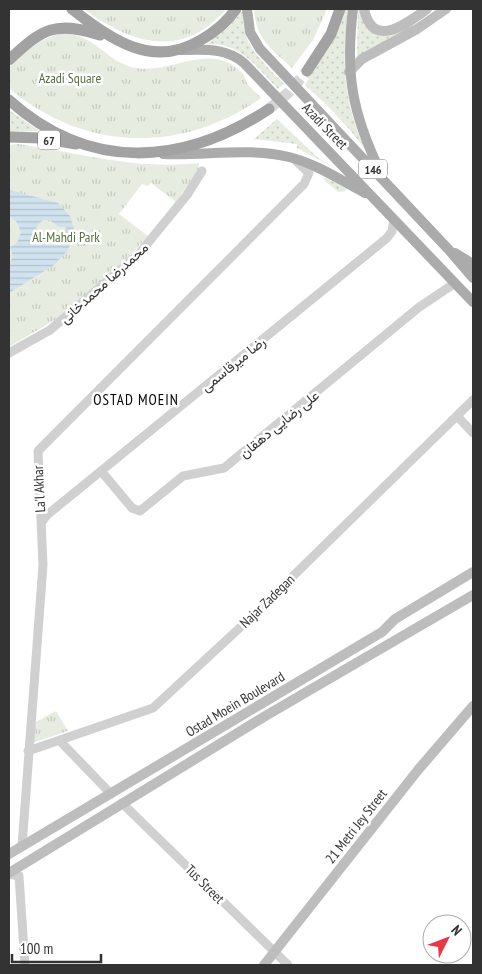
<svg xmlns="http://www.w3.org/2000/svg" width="482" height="974" font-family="'PT Sans Narrow',Vazirmatn,sans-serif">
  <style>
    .grass { fill: url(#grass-dots) }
    .park { fill: url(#park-tufts) }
    .water { fill: url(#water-rules); fill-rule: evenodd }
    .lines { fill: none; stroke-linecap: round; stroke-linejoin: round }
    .trunk-tunnel { stroke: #d6d6d6; stroke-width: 11; stroke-dasharray: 11 5.5; stroke-linecap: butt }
    .tertiary { stroke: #d0d0d0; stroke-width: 9 }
    .secondary { stroke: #bdbdbd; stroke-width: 10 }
    .primary { stroke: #ababab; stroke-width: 10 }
    .trunk { stroke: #a2a2a2; stroke-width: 11 }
    .labels { text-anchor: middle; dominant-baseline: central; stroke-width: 5; stroke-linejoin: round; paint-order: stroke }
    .shield { fill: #fff; stroke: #707070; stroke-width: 1 }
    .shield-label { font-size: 12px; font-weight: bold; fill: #333 }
    .park-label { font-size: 14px; fill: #56703f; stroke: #fff }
    .street-label { font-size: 14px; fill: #333; stroke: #fff }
    .neighbourhood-label { font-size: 15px; letter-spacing: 1px; fill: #000; stroke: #fff }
  </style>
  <defs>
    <pattern id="grass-dots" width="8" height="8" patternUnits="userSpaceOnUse" patternTransform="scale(1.25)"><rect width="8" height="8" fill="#e6ecdf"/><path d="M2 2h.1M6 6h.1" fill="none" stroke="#c6cbc0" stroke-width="1.8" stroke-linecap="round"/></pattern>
    <pattern id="park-tufts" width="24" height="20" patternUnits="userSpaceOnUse" patternTransform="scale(1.25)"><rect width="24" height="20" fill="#e6ecdf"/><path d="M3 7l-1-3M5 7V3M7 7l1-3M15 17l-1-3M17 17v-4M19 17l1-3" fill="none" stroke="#c6cbc0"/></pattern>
    <pattern id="water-rules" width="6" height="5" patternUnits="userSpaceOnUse" patternTransform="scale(1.25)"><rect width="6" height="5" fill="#cfe2ee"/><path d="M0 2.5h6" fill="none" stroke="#b2c2cd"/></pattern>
  </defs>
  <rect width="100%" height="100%" fill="#fff"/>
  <path class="grass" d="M244 9C237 40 264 64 284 84L278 89C258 69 238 39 206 45L229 27Z
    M344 9H349C340 58 344 113 370 156 351 129 330 107 305 85L335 35Z
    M358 9H362L368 28 411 25 412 27 357 57Z
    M9 110 41 132 35 131 9 132Z
    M277 119 318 158 340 171 297 148V144L254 139Z
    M326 178 347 189 345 191 338 192 323 179Z"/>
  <path class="park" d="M84 9H226C183 60 131 44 84 9Z
    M254 9H327L313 40 292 68C271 49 256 39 254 9Z
    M63 33C97 36 104 59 131 67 168 77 205 42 238 69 243 73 244 75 246 81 248 87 257 93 261 98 181 154 84 152 9 88V68C25 51 40 38 63 33Z
    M18 144C81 153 133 170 199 163L198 170 176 202 151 183 148 186 142 184 119 214 148 236 126 260 58 318 9 347V145Z
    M56 711 68 731 32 743 34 723Z"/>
  <path class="water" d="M9 190 58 203 70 216 75 233 68 250 54 265 9 293V264L13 257 10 247 17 243 21 232 16 221 9 217ZM44 220H49L60 227H66L67 237 59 238 49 245 40 243C32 235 34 225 44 220Z"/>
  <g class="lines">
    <path class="trunk-tunnel" d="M269 109 289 92 307 71"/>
    <path class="tertiary" d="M9 353 50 330 138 255 187 195 202 171
      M457 416 473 433
      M101 471 132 508 140 511 183 476 224 468 418 308 455 283
      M41 523 47 515 387 238 392 231 394 219
      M60 741 111 794
      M28 751 153 708 246 622 473 400
      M122 803 288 965
      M22 846 43 565 38 451 304 184 309 173 297 162
      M9 874 19 876 25 965"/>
    <path class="secondary" d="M364 9C373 50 406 24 427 9
      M349 72 362 59 417 29 446 9
      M9 854 382 632 395 619 473 572
      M9 873 267 715 473 595
      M264 965 418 770 473 706"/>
    <path class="primary" d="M247 9 250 32 260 49 449 250 473 278
      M353 9C345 73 352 113 380 171
      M180 50C204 50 225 47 244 63L473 302
      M163 154C204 156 249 147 289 157 317 164 340 180 365 193
      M455 253 473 264"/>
    <path class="trunk" d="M72 9C111 40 153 69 201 40 215 32 227 22 236 9
      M9 60C42 29 55 20 100 35
      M307 71 331 34 340 9
      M9 100C89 172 183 166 269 109
      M9 137 41 138 76 144"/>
  </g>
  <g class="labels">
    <g class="shield">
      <rect x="38" y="130.5" width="22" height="19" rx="4"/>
      <rect x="359" y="159.5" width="28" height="19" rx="4"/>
    </g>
    <g class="shield-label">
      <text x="49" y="140">67</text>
      <text x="373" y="169">146</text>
    </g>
    <g class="park-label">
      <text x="70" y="78">Azadi Square</text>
      <text x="66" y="237">Al-Mahdi Park</text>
    </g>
    <g class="street-label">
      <text transform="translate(325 126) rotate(46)">Azadi Street</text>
      <text transform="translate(104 283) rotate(-42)">محمدرضا محمدخانی</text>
      <text transform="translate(233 364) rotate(-39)">رضا میرقاسمی</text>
      <text transform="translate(279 424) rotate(-39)">علی رضایی دهقان</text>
      <text transform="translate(39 489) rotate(-93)">La'l Akhar</text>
      <text transform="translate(267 601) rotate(-44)">Najar Zadegan</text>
      <text transform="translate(235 704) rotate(-31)">Ostad Moein Boulevard</text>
      <text transform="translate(356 826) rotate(-52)">21 Metri Jey Street</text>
      <text transform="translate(205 884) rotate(45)">Tus Street</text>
    </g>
    <g class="neighbourhood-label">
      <text x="136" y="399">OSTAD MOEIN</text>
    </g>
  </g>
  <rect width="482" height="974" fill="none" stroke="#333333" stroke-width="20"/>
  <g transform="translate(447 939) rotate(48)"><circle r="24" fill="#ffffff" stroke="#adadad"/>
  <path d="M0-4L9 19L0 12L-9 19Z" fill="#e63946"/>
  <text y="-8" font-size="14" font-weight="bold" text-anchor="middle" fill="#333333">N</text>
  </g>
  <path d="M12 954v8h89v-8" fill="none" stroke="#333333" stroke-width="2.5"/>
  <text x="20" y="954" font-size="15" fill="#333333" stroke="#ffffff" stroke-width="4" paint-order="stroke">100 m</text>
</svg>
